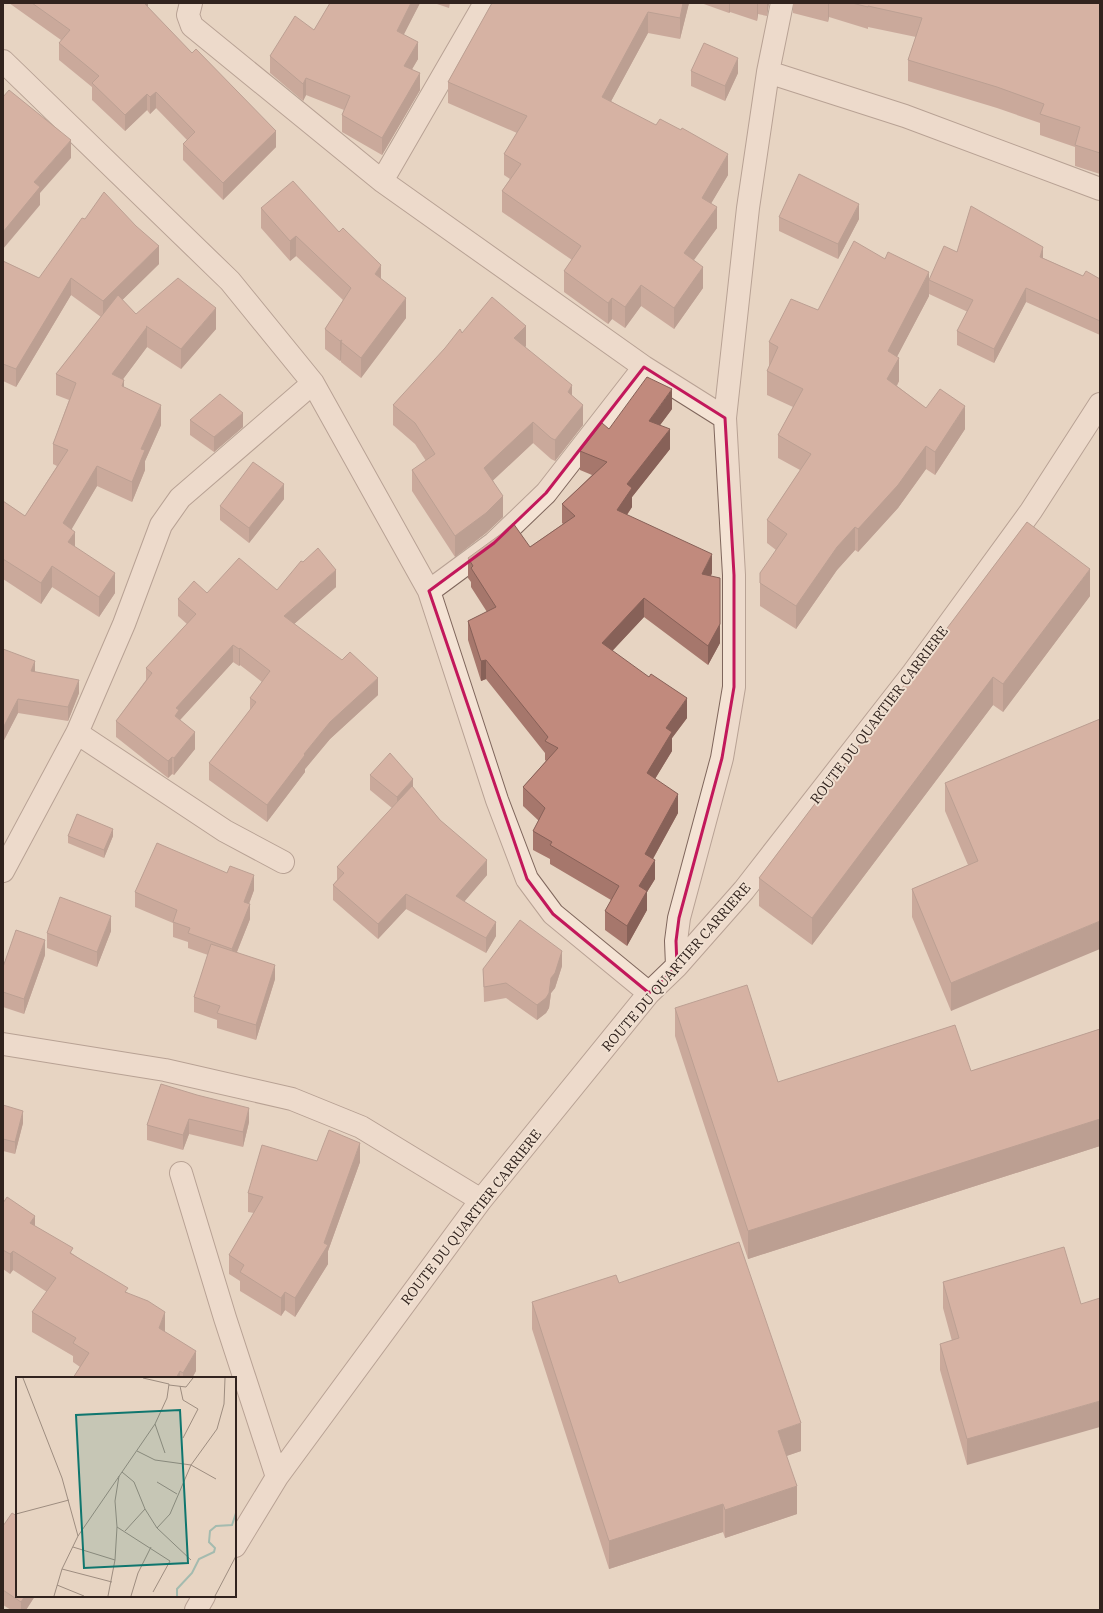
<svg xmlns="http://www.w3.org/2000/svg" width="1103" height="1613" font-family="'IBM Plex Serif',serif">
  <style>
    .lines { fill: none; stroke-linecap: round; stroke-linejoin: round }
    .minor-casing { stroke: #7f665c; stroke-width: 24 }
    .minor { stroke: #f4e3d4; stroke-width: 22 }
    .wall { fill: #a6776c }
    .shaded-wall { fill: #876158 }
    .building { fill: #c18a7d; stroke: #876158 }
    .marked { fill: none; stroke: #c2185b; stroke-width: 3; stroke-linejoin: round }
    .labels { text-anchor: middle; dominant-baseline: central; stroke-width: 4; stroke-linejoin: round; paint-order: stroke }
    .street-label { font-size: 14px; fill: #31231e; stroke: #f0e0d1 }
    .inset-river { fill: none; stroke: #a4bbaf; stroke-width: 2 }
    .inset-road { fill: none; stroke: #9e8d80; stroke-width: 1 }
    .view { fill: #0f766e; fill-opacity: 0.15; stroke: #0f766e; stroke-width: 2 }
    .inset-edge { fill: none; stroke: #31231e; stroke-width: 2 }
  </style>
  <rect width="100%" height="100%" fill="#e7d4c2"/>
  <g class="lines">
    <g class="minor-casing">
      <path id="minor" d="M191 3 188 15 192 26 382 181 644 367 725 418
        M3 61 230 281 313 383 429 591 497 800 527 879 553 914 649 993
        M768 72 905 116 1100 189
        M382 181 485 3
        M429 591 494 543 546 493 644 367
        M77 733 225 831 283 862
        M3 871 77 733 124 624 161 525 180 498 313 383
        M677 966 676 941 679 918 722 758 734 687V575L725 418 748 208 768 72 782 3
        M3 1044 165 1070 292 1099 361 1127 481 1200
        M181 1173 225 1318 277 1477
        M235 1546 277 1477 481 1200 649 993 677 966 744 890 913 673 1031 511 1100 404
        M196 1610 204 1596"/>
    </g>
    <use href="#minor" class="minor"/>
  </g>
  <path class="wall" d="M9 3H148V7L276 147 223 200 183 160V144L187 140 156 108 150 114 147 110 125 131 92 100V87L59 60V43L61 40Z
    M330 3H420L403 35 418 59 412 69 420 90 382 155 342 132V115L344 110 306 95 303 101 270 73V56L314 30Z
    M434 3H450L449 8Z
    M492 3H689L680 39 648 33 611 101 728 175 711 203 717 228 693 260 703 288 674 329 641 306 625 328 612 319 608 324 564 292V271L572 260 502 212V191L510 179 504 175V154L517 133 448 103V82Z
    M701 3H769L767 16 758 14 757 21 730 12 729 13Z
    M793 3H1100V174L1075 166V147L1040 135V123L997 108 908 81V60L916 37 868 27V29L829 17 828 22 793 13Z
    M691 71 738 73 725 101 691 86Z
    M261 208 381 279 406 318 361 378 341 362V360L340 361 325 349V329L343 300 296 256 290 261 261 228Z
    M779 217 859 219 838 259 779 231Z
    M957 252 1043 258 1083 276 1100 279V335L1026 302 994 363 957 345V331L968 312 929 294V280Z
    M3 261 39 278 159 264 122 300 136 314 216 329 181 369 147 347 123 379 124 387 161 425 145 461V470L132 502 97 486 71 529 75 547 115 593 99 617 52 587 41 604 3 579V501L25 516 57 466 53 464V444L69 400 56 395V374L101 317 71 295 16 387 3 381Z
    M929 296 897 356 899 381 897 386 926 408 965 429 935 475 926 469 898 508 858 552 855 550 837 570 796 629 760 606V583L776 550 767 543V520L800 470 778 458V435L793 407 767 395V371L770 365H769V342L818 310Z
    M462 333 526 346 525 347 572 396 583 425 555 461 551 459 533 443 493 480 503 517 486 533 455 557 412 491V470L426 461 415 444 393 425V405Z
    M672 409 660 425 670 449 632 497V507L627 515 712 573 711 576 720 597V643L708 665 644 617 612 651 687 718 672 738V751L655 779 678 813 653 859 655 879 647 892V910L627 946 605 930V911L611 900 550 864V859L533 850V831L539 821 523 806V787L546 761 545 760V753L486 679 481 681 468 640V621L487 612 471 587V582L468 578V558L530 547 563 524 562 523V504L592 475 580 470V451L609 429Z
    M190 420 243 427 214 452 190 435Z
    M284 499 249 543 220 520V506Z
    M1027 522 1090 596 1003 712 993 705 812 945 759 906V878Z
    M336 587 294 624 378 695 330 739 305 769V772L267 822 209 780V763L250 710V698L262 682 240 665 239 666 233 662 180 720 195 749 174 775 172 774 168 778 116 737V721L146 680V668L187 624 178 616V599L207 593 277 590Z
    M3 649 35 672 79 693 68 721 18 713 3 742Z
    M1100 719 951 1011 912 917V889L968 865 945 811V783Z
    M370 775 413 788 487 875 464 902 496 936 486 953 406 909 378 939 333 900V885L337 880V867L392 808 370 790Z
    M68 836H113L104 858 68 843Z
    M254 890 249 904 250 919 237 952 275 979 256 1040 217 1028V1020L194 1012V997L208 955 188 948V942L173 937V923L135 907V892Z
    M111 931 97 967 47 948V933Z
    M45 955 24 1014 3 1007V967Z
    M562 966 555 988 551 993 549 1008 546 1013 537 1020 506 998 484 1002 483 969Z
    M675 1008 778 1082 971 1071 1100 1029V1146L748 1259 675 1036Z
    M161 1084 249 1122 243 1147 189 1134 183 1150 147 1140V1125Z
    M3 1105 23 1123 15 1154 3 1151Z
    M317 1161 360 1162 328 1251V1264L295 1317 285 1310 281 1316 240 1291V1281L229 1274V1255L254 1213 248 1212V1193Z
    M3 1203 35 1226 73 1254 128 1293 165 1332 196 1371 192 1378H73L80 1367 73 1362V1356L32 1332V1312L47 1292 13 1270 10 1274 3 1269Z
    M943 1282 1081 1304 967 1465 940 1370V1344L952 1341 943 1308Z
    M619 1283 801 1451 786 1456 797 1514 725 1538 723 1532 609 1569 532 1329V1302Z
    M3 1526 17 1596H35L26 1610H11L3 1605Z"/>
  <path class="shaded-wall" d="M146 3H148V17L145 4Z
    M411 3H420L397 48V31Z
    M683 3H689L680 39V18Z
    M729 3H730V12L729 13Z
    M757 3H758V14L757 21Z
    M767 3H769L767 16Z
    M828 3H829V17L828 22Z
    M648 12V33L602 118V97Z
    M418 42V59L404 83V66Z
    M738 58V73L725 101V86Z
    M420 73V90L382 155V138Z
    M306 78V95L303 101V84Z
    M156 92V108L150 114V97Z
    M147 94V110L125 131V115Z
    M276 131V147L223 200V183Z
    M71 140V158L40 193V205L3 249V232L34 182Z
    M728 154V175L702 219V198Z
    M859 204V219L838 259V244Z
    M717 207V228L684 274V253Z
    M296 236V256L290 261V241Z
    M159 246V264L103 319V301Z
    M1043 247V261L1040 257Z
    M381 265V285L375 274Z
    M703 267V288L674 329V308Z
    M929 272V296L888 374V351Z
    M71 278V295L16 387V369Z
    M641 285V306L625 328V307Z
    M1026 288V302L994 363V349Z
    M406 298V318L361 378V358Z
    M612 298V319L608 324V303Z
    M216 308V329L181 369V349Z
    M526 326V346L514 359V338Z
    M147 327V347L112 394V374Z
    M342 340 341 360 340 361V341Z
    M899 358V381L887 402V379Z
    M124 380V400L122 386Z
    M572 385V406L568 392Z
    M672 389V409L649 440V421Z
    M161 405V425L145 461V470L132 502V482L141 449Z
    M583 405V425L555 461V440Z
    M965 406V429L935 475V452Z
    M243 413V427L214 452V437Z
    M533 422V443L484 489V468Z
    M670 429V449L632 497V507L617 529V510L627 484Z
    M926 446V469L898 508 858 552V529Z
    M97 466V486L63 544V523Z
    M284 484V499L249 543V528Z
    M503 496V517L486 533 455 557V536Z
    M855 527V550L837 570 796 629V606L837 547Z
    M75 532V552L68 542Z
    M712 554V573L702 593V574Z
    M52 566V587L41 604V583Z
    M1090 569V596L1003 712V684Z
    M336 570V587L284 633V616Z
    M115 573V593L99 617V597Z
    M720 578V643L708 665V646Z
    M644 598V617L602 662V643Z
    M233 645V662L179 721 175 733 176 708Z
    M240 648V665L239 666V649Z
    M486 660V679L481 681V661Z
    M35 661V675L31 671Z
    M993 677V705L812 945V918Z
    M378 678V695L330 739 305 769V772L267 822V805L304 754 330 722Z
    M79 680V693L68 721V707Z
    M687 698V718L672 738V751L647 792V773L666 728Z
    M18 699V713L3 742V728Z
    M195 732V749L174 775V758Z
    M172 757V774L168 778V761Z
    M413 779V793L397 812V797Z
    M678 794V813L645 873V854Z
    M113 829V836L104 858V850Z
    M487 860V875L456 911V896Z
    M655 860V879L647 892V910L627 946V926L639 886Z
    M254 875V890L244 917V902Z
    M406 894V909L378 939V924Z
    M250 904V919L232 964V949Z
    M111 916V931L97 967V952Z
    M1100 921V949L951 1011V983Z
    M496 922V936L486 953V938Z
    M45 940V955L24 1014V999Z
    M562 951V966L555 988 551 993 549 1008 546 1013 537 1020V1005L551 978Z
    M275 965V979L256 1040V1025Z
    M249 1108V1122L243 1147V1132Z
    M23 1111V1123L15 1154V1142Z
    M189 1119V1134L183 1150V1135Z
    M1100 1119V1146L748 1259V1231Z
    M360 1143V1162L328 1251V1264L295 1317V1298L324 1243Z
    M35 1216V1235L30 1223Z
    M13 1251V1270L10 1274V1254Z
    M285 1292V1310L281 1316V1298Z
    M165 1312V1331L159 1347V1328Z
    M196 1351V1371L192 1378H183V1373Z
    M180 1371V1378H176Z
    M1100 1401V1427L967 1465V1439Z
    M801 1423V1451L778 1459V1431Z
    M797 1486V1514L725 1538V1510Z
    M723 1504V1532L609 1569V1541Z
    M25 1596H35L26 1610H21V1602Z"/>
  <path class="building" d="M32 3H146L145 4 192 53 196 49 276 131 223 183 183 144 195 132 156 92 150 97 147 94 125 115 92 83 99 76 59 43 70 30Z
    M330 3H411L397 31 418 42 404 66 420 73 382 138 342 115 350 96 306 78 303 84 270 56 295 16 314 30Z
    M492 3H683L680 18 648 12 602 97 656 125 660 119 681 130 682 128 728 154 702 198 717 207 684 253 703 267 674 308 641 285 625 307 612 298 608 303 564 271 581 246 502 191 521 164 504 154 527 116 448 82Z
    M852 3H1100V153L1075 145 1080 127 1040 114 1044 104 997 87 908 60 922 18 868 6V7Z
    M704 43 738 58 725 86 691 71Z
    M9 90 71 140 34 182 40 187 3 232V97Z
    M799 174 859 204 838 244 779 217Z
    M293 181 339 232 343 228 381 265 375 274 406 298 361 358 341 342 342 340 340 341 325 329 351 288 296 236 290 241 261 208Z
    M104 192 136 226 159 246 103 301 71 278 16 369 3 364V261L39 278 82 218 85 219Z
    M971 206 1043 247 1040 257 1083 276 1086 271 1100 279V321L1026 288 994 349 957 331 973 300 929 280 944 246 957 252Z
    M854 241 885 259 888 252 929 272 888 351 899 358 887 379 926 408 940 389 965 406 935 452 926 446 898 485 858 529 855 527 837 547 796 606 760 583V573L787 534 767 520 811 454 778 435 803 389 767 371 778 347 769 342 791 299 818 310Z
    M178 278 216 308 181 349 146 326 147 327 112 374 124 380 122 386 161 405 141 449 145 450 132 482 97 466 63 523 75 532 68 542 115 573 99 597 52 566 41 583 3 559V501L25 516 68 450 53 444 76 383 56 374 118 295 136 314Z
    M492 297 526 326 514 338 572 385 568 392 583 405 555 440 551 438 533 422 484 468 503 496 486 513 455 536 412 470 435 454 415 423 393 405 445 348 460 329 462 333Z
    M647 377 672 389 649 421 670 429 627 484 632 488 617 510 712 554 702 574 720 578V624L708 646 644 598 602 643 649 677 651 674 687 698 666 728 672 732 647 773 678 794 645 854 655 860 639 886 647 891 627 926 605 911 619 886 550 845 552 842 533 831 545 808 523 787 558 748 545 741 548 737 486 660 481 661 468 621 496 607 471 568 473 566 468 558 501 534 513 523 530 547 575 516 562 504 607 462 580 451 602 423 609 429Z
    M220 394 243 413 214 437 190 420Z
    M253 462 284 484 249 528 220 506Z
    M1027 522 1090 569 1003 684 993 677 812 918 759 878Z
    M318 548 336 570 284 616 342 660 350 652 378 678 330 722 304 754 305 755 267 805 209 763 256 702 250 698 270 671 240 648 239 649 233 645 176 708 179 710 175 716 195 732 174 758 172 757 168 761 116 721 152 673 146 668 196 614 178 599 194 581 207 593 239 558 277 590 301 561 303 562Z
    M3 649 35 661 31 671 79 680 68 707 18 699 3 728Z
    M1100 719V921L951 983 912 889 978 861 945 783Z
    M390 753 413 779 397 797 370 775Z
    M412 786 440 820 487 860 456 896 496 922 486 938 406 894 378 924 333 885 344 873 337 867Z
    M77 814 113 829 104 850 68 836Z
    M157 843 227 873 230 866 254 875 244 902 250 904 232 949 188 933 190 928 173 922 177 910 135 892Z
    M60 897 111 916 97 952 47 933Z
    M520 920 562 951 555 973 551 978 549 993 546 998 537 1005 506 983 484 987 483 969Z
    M16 930 45 940 24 999 3 992V967Z
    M211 944 275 965 256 1025 217 1013 220 1006 194 997Z
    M747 985 778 1082 955 1025 971 1071 1100 1029V1119L748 1231 675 1008Z
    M161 1084 197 1095 249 1108 243 1132 189 1119 183 1135 147 1125Z
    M3 1105 23 1111 15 1142 3 1139Z
    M329 1130 360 1143 324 1243 328 1245 295 1298 285 1292 281 1298 240 1272 244 1265 229 1255 263 1197 248 1193 262 1145 317 1161Z
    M7 1197 35 1216 30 1223 73 1248 70 1253 128 1288 125 1292 148 1301 165 1312 159 1328 196 1351 183 1373 180 1371 176 1378H73L89 1353 73 1343 76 1338 32 1312 56 1278 13 1251 10 1254 3 1250V1203Z
    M739 1242 801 1423 778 1431 797 1486 725 1510 723 1504 609 1541 532 1302 616 1275 619 1283Z
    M1064 1247 1081 1304 1100 1298V1401L967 1439 940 1344 959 1338 943 1282Z
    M12 1513 17 1516V1596H25L21 1602 3 1590V1526Z"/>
  <path d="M0 0H1103V1613H0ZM644 367 725 418 734 575V687L722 758 679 918 676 941 677 966 649 993 553 914 527 879 429 591 494 543 546 493Z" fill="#e7d4c2" fill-opacity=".55" fill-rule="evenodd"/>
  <path class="marked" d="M644 367 725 418 734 575V687L722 758 679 918 676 941 677 966 649 993 553 914 527 879 429 591 494 543 546 493Z"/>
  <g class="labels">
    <g class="street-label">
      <text transform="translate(879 715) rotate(-53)">ROUTE DU QUARTIER CARRIERE</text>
      <text transform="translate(676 967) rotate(-49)">ROUTE DU QUARTIER CARRIERE</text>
      <text transform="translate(471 1217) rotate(-52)">ROUTE DU QUARTIER CARRIERE</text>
    </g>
  </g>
  <g transform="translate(16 1377)">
    <rect width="220" height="220" fill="#e7d4c2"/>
    <path class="inset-river" d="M161 219V212L176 196 183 182 198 175 199 171 193 165 194 154 200 149 216 148 220 136"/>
    <path class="inset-road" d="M7 1 46 101 62 159M153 8 170 10 177 1M164 9 167 23 182 32 167 61M139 47 149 76M121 74 139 83 175 88 200 102M106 95 118 105 129 132 141 151 175 183M141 105 161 117M0 137 53 123M101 150 154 184 137 215M141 151 154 137 175 88 201 52 208 27 209 1M109 154 129 132M57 170 99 183M46 192 96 205M41 208 68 219M38 219 46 192 62 159 139 47 151 21 153 7 127 1M92 219 99 183 101 150 99 124 103 99M115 219 122 196 135 170M199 219 220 179"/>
    <path class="view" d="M164 33 172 186 68 191 60 38Z"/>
    <rect width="220" height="220" class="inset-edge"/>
  </g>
  <rect width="1103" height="1613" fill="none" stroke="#31231e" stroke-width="8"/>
</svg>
